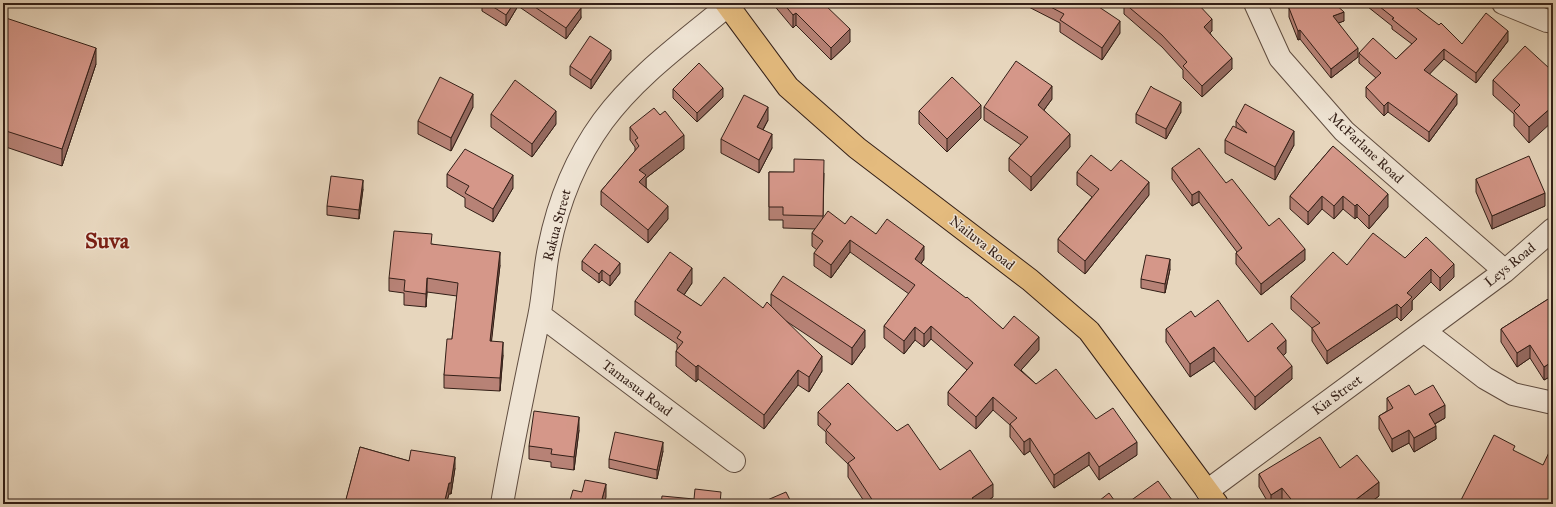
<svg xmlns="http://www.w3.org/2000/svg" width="1556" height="507" font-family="'IM FELL Great Primer',serif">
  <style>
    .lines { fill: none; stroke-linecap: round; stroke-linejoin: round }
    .minor-casing { stroke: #604d40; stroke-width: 24 }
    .major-casing { stroke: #331f17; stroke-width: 24 }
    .minor { stroke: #efe4d4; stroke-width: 22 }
    .major { stroke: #e4bb7e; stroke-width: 22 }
    .wall { fill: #b78276; stroke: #331f17 }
    .shaded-wall { fill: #956a60; stroke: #331f17 }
    .building { fill: #d59789; stroke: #331f17 }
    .labels { text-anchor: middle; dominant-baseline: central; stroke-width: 3; stroke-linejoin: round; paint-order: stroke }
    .street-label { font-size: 14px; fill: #331f17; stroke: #efe4d4 }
    .town-label { font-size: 22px; font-weight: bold; fill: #7a1f14; stroke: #efe4d4 }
  </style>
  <rect width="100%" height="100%" fill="#e7d6bd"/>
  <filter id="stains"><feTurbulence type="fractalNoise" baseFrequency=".005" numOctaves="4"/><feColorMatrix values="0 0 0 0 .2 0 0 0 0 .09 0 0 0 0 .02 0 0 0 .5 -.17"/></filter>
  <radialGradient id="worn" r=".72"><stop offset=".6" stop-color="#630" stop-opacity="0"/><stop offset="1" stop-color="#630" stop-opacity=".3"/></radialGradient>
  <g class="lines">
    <g class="minor-casing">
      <path id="minor" d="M1255 3 1280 58 1344 131 1505 271
        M1503 3 1547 21 1553 22
        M540 315 734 461
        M1424 331 1485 378 1513 394 1553 403
        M1207 491 1505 271 1553 229
        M502 504C513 441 526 379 539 317 544 294 544 271 549 248 558 203 576 158 603 121 637 75 684 42 727 6"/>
    </g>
    <g class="major-casing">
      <path id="major" d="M726 3 788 87 857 148 1030 280 1089 331 1217 504"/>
    </g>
    <use href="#minor" class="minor"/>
    <use href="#major" class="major"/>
  </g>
  <path class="wall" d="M482 3H581L579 6 581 18 566 39 518 6 506 26 482 11Z
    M772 3H823L850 42 831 60 796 25 793 28Z
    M1021 3H1093L1120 33 1102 60 1060 32V23Z
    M1124 3H1197L1212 31 1210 33 1232 69 1202 97 1183 78V70L1162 47 1124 14Z
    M1287 3H1334L1344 21 1338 23 1358 57 1331 78 1300 39 1298 40 1289 17V9Z
    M1363 3H1410L1462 44 1508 41 1476 83 1444 59 1429 74 1457 104 1429 142 1388 112 1384 116 1366 97V87L1376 78 1359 63V53L1396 59 1412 44 1392 29V26Z
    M3 17 96 64 62 166 3 146Z
    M611 59 591 89 570 75V66Z
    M1549 68 1529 143 1514 126V114L1493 95V80Z
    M1153 88 1181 112 1166 139 1136 123V114Z
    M673 89 723 97 697 122 673 98Z
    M1052 99 1044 110 1070 147 1031 191 1009 171V158L1021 145 984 120V107Z
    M473 107 451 151 418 134V121Z
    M919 111 981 118 947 152 919 124Z
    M491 114 556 124 532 157 491 127Z
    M768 120 763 130 772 148 759 173 721 153V139Z
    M1236 121 1294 145 1275 180 1225 153V140L1236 127Z
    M630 127 684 149 646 178V187L668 219 648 243 601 205V191L635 151V147L630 140Z
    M1333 146 1388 207 1369 229 1357 217 1355 219 1343 209 1334 219 1322 209 1308 225 1290 209V196Z
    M1172 168 1226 183 1269 226 1305 260 1261 295 1236 264V253L1237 252 1199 202 1192 206 1172 179Z
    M1111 171 1149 195 1085 274 1058 252V239L1092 197 1077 185V172Z
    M769 172 824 173 823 219 845 224 876 234 924 259 921 264 1003 329 1039 350 1021 370 1036 384 1096 419 1137 455 1099 480 1089 465 1054 488 1030 451 1024 455 1010 437V425L993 410 976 429 948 405V392L967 370 931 339 924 347 915 340 904 354 884 338V326L909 294 850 252 831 278 814 266V253L817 250 812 246V233L815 229 783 228V220H769Z
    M447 174 513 188 493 222 465 207V198L447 187Z
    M1476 179 1545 206 1492 229 1476 192Z
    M363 189 359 219 327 215V206Z
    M432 244 500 265 491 342 503 355 500 391 444 388V375L452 339 457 296 427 292 426 307 404 305V293L389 291V278Z
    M1405 258 1454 277 1440 291 1431 282 1412 301V310L1401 321 1397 317 1327 364 1312 341V328L1291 309V296L1347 265Z
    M582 261 620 273 610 286 602 280 599 283 582 270Z
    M1170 269 1165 293 1141 288V279Z
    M692 283 684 295 701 306 763 308 771 306V294L865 347 852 365 786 321 822 371 809 392 798 385 764 429 698 379 696 382 676 366V351L677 350V344L635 315V301Z
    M1553 296V375L1544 380 1530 358 1517 367 1501 342V329Z
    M1195 317 1248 342 1286 353 1283 356 1292 379 1255 410 1214 361 1190 377 1166 342V329Z
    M1415 395 1445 418 1435 424 1436 439 1414 452 1409 443 1392 452 1379 429V416L1387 411V398Z
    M818 412 897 431 940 470 993 497 983 504H866L848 477V464L826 443V432L818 425Z
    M579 430 574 470 551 467V462L529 459V446Z
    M360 447 409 461 455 468 451 494H449L446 504H345Z
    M663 451 657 479 609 468V459Z
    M1340 468 1379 496 1368 504H1285L1282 501 1278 504H1269L1259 487V474Z"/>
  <path class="shaded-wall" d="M514 3H518V6L506 26V15Z
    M574 3H581L574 14Z
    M581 8V18L566 39V28Z
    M1344 12V21L1333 25V16Z
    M796 13V25L793 28V15Z
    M1212 19V31L1204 39V27Z
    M1120 21V33L1102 60V48Z
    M850 29V42L831 60V48Z
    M1300 30V39L1298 40V31Z
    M1508 31V41L1476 83V73Z
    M96 48V64L62 166V149Z
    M1358 48V57L1331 78V69Z
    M1444 49V59L1424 80V70Z
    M611 50V59L591 89V80Z
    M1232 58V69L1202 97V86Z
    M1052 86V99L1038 118V105Z
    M723 88V97L697 122V113Z
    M473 94V107L451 151V138Z
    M1457 94V104L1429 142V132Z
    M1181 102V112L1166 139V129Z
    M1388 102V112L1384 116V106Z
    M981 105V118L947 152V139Z
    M1553 106V121L1529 143V127Z
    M768 107V120L757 140V127Z
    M556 111V124L532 157V144Z
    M1294 131V145L1275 180V167Z
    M772 134V148L759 173V160Z
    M1070 134V147L1031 191V177Z
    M684 135V149L646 178V188L639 195V170Z
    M513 175V188L493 222V209Z
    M363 180V189L359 219V210Z
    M1149 182V195L1085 274V261Z
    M1199 191V202L1192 206V195Z
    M1545 193V206L1492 229V216Z
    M1388 194V207L1369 229V216Z
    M1322 196V209L1308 225V212Z
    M1343 196V209L1334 219V206Z
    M1357 204V217L1355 219V206Z
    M668 206V219L648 243V230Z
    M850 240V252L831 278V265Z
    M924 246V259L915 272V259Z
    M1305 249V260L1261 295V284Z
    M500 252V265L490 355V341Z
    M1170 259V269L1165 293V284Z
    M620 263V273L610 286V276Z
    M1454 264V277L1440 291V278Z
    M692 268V283L677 305V290Z
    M1431 269V282L1412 301V310L1401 321V308L1407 293Z
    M602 270V280L599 283V274Z
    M427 278V292L426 307V294Z
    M1397 304V317L1327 364V351Z
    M931 326V339L924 347V334Z
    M915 327V340L904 354V341Z
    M865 330V347L852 365V348Z
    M1039 337V350L1014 378V365Z
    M1286 340V353L1277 361V348Z
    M503 342V355L500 391V378Z
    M1530 345V358L1517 367V353Z
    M1214 347V361L1190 377V364Z
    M822 356V371L809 392V377Z
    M1553 361V375L1544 380V367Z
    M698 365V379L696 382V367Z
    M1292 366V379L1255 410V397Z
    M798 370V385L764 429V415Z
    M993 397V410L976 429V417Z
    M1445 405V418L1429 427V414Z
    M579 417V430L574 470V457Z
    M1436 426V439L1414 452V438Z
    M1409 430V443L1392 452V439Z
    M1030 438V451L1024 455V442Z
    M663 442V451L657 479V470Z
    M1137 442V455L1099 480V467Z
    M1089 452V465L1054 488V475Z
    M455 457V468L451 494V483Z
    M1379 482V496L1368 504H1350Z
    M449 483V494L446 504H444Z
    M606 484V497L604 504 602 499Z
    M993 484V497L983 504H968L972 498Z
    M1282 488V501L1278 504H1271V495Z"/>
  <path class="building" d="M487 3H514L506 15Z
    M529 3H574L581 8 566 28Z
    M783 3H823L850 29 831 48 796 13 793 15Z
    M1043 3H1093L1120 21 1102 48 1060 20 1064 14Z
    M1124 3H1197L1212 19 1204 27 1232 58 1202 86 1183 66 1187 62 1162 35Z
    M1290 3H1334L1344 12 1333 16 1358 48 1331 69 1300 30 1298 31 1289 8 1291 7Z
    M1375 3H1410L1439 25 1441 23 1462 44 1486 13 1508 31 1476 73 1444 49 1424 70 1457 94 1429 132 1388 102 1384 106 1366 87 1381 73 1359 53 1373 38 1396 59 1417 39 1392 19 1394 18Z
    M3 17 96 48 62 149 3 130Z
    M590 36 611 50 591 80 570 66Z
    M1525 46 1549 68 1553 62V106L1529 127 1514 111 1520 105 1493 80Z
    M1016 61 1052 86 1038 105 1070 134 1031 177 1009 158 1028 137 984 107Z
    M699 63 723 88 697 113 673 89Z
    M440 77 473 94 451 138 418 121Z
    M952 77 981 105 947 139 919 111Z
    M515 80 556 111 532 144 491 114Z
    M1151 86 1153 88 1181 102 1166 129 1136 114Z
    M744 95 768 107 757 127 772 134 759 160 721 139Z
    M1245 104 1294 131 1275 167 1225 140 1233 126 1247 133 1236 121Z
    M654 108 660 115 665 111 684 135 639 170 646 175 639 182 668 206 648 230 601 191 639 146 635 140 638 138 630 127Z
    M1333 146 1388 194 1369 216 1357 204 1355 206 1343 196 1334 206 1322 196 1308 212 1290 196Z
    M1199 148 1226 183 1232 179 1269 226 1279 218 1305 249 1261 284 1236 253 1242 248 1199 191 1192 195 1172 168Z
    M465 149 513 175 493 209 465 193 469 186 447 174Z
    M1091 155 1111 171 1121 160 1149 182 1085 261 1058 239 1099 189 1077 172Z
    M1529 156 1545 193 1492 216 1476 179Z
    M794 159 824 160 823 216 783 215V207H769V172H794Z
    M331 176 363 180 359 210 327 206Z
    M828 211 845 224 851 216 876 234 887 219 924 246 915 259 966 298 967 297 1003 329 1014 316 1039 337 1014 365 1036 384 1056 369 1096 419 1113 408 1137 442 1099 467 1089 452 1054 475 1030 438 1024 442 1010 424 1017 418 993 397 976 417 948 392 973 363 931 326 924 334 915 327 904 341 884 326 915 285 850 240 831 265 814 253 823 241 812 233Z
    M394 231 432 234 431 244 500 252 490 341 503 342 500 378 444 375 447 339H452L458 283 427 278 426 294 404 291 405 280 389 278Z
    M1373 233 1405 258 1426 237 1454 264 1440 278 1431 269 1407 293 1412 297 1401 308 1397 304 1327 351 1312 328 1320 323 1291 296 1333 252 1347 265Z
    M595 244 620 263 610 276 602 270 599 274 582 261Z
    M670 252 692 268 677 290 701 306 724 277 763 308 767 302 822 356 809 377 798 370 764 415 698 365 696 367 676 351 683 342 677 338 681 332 635 301Z
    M1146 255 1170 259 1165 284 1141 279Z
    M783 276 865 330 852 348 771 294Z
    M1553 296V361L1544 367 1530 345 1517 353 1501 329Z
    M1218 300 1248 342 1272 323 1286 340 1277 348 1292 366 1255 397 1214 347 1190 364 1166 329 1191 311 1195 317Z
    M848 383 897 431 908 424 940 470 970 450 993 484 972 498 974 500 968 504H875L848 463 855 458 826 430 831 424 818 412Z
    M1409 385 1415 395 1433 385 1445 405 1429 414 1436 426 1414 438 1409 430 1392 439 1379 416 1393 408 1387 398Z
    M534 411 579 417 574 457 551 454 552 449 529 446Z
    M615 432 663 442 657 470 609 459Z
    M1494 435 1515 446 1513 450 1543 465 1553 444V504H1459Z
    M1320 437 1340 468 1357 455 1379 482 1350 504H1295L1282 488 1271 495 1259 474Z
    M360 447 409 461 411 450 455 457 451 483H449L444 504H347L345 503Z
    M585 480 606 484 602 499 619 503 618 504H569L573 490 582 492Z
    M1158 481 1175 504H1126Z
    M695 489 721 492 720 504H661L662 496 694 499Z
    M786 492 792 504H758Z
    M1109 493 1117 504H1095Z"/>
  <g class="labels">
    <g class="street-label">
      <text transform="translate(1366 148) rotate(43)">McFarlane Road</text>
      <text transform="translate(557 225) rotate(-75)">Rakua Street</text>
      <text transform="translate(982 243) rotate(38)">Nailuva Road</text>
      <text transform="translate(1510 265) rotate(-39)">Leys Road</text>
      <text transform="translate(637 388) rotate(37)">Tamasua Road</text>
      <text transform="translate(1337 395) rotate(-36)">Kia Street</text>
    </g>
    <g class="town-label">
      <text x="107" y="240">Suva</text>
    </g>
  </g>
  <rect width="1556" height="507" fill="none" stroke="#e7d6bd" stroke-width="16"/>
  <rect x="4" y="4" width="1548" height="499" fill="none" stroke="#331f17" stroke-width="2"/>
  <rect x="8" y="8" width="1540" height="491" fill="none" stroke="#331f17"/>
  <rect width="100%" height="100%" filter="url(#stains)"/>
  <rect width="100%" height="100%" fill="url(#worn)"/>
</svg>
